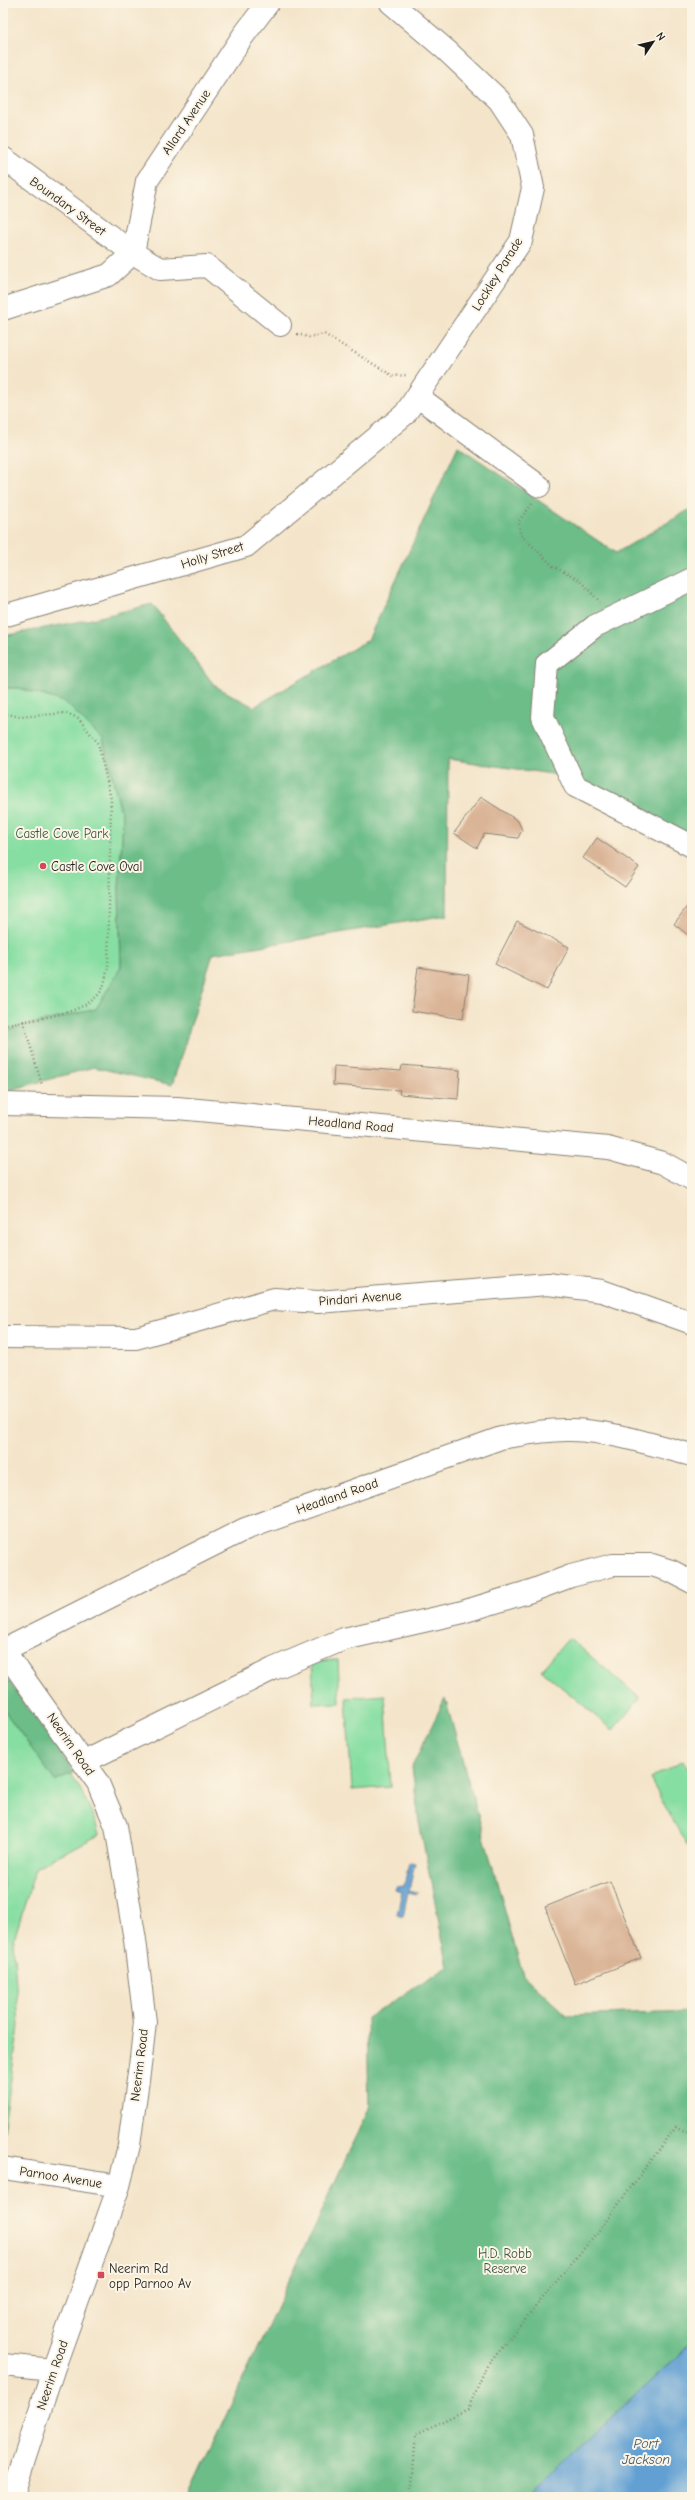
<svg xmlns="http://www.w3.org/2000/svg" width="695" height="2500" font-family="'Comic Neue',sans-serif">
  <style>
    .green { fill: #86dea2; stroke: #517d5f }
    .forest { fill: #6cbd88; stroke: #446c52 }
    .water { fill: #62a0d3; stroke: #3f5e78 }
    .building { fill: #dab496 }
    .lines { fill: none; stroke-linecap: round; stroke-linejoin: round }
    .minor-casing { stroke: #888073; stroke-width: 24 }
    .path { stroke: #888073; stroke-width: 2.5; stroke-dasharray: 1 3; stroke-linecap: butt }
    .minor { stroke: #fff; stroke-width: 22 }
    .poi-dot { fill: #d1495b; stroke: #fcf5e5; stroke-width: 1.5 }
    .labels { text-anchor: middle; dominant-baseline: central; stroke-width: 4; stroke-linejoin: round; paint-order: stroke }
    .street-label { font-size: 13px; fill: #1c1c1c; stroke: #fcf5e5 }
    .park-label { font-size: 13px; fill: #3c5644; stroke: #fcf5e5 }
    .poi-label { font-size: 13px; fill: #1c1c1c; stroke: #fcf5e5; text-anchor: start }
    .water-label { font-size: 14px; font-style: italic; fill: #3c576e; stroke: #fcf5e5 }
  </style>
  <rect width="100%" height="100%" fill="#fcf5e5"/>
  <filter id="ink" filterUnits="userSpaceOnUse"><feTurbulence type="fractalNoise" baseFrequency=".025" numOctaves="2"/><feDisplacementMap in="SourceGraphic" scale="8" xChannelSelector="R" yChannelSelector="G"/><feConvolveMatrix kernelMatrix="1 2 1 2 8 2 1 2 1" color-interpolation-filters="sRGB"/></filter>
  <filter id="wash" filterUnits="userSpaceOnUse"><feTurbulence type="fractalNoise" baseFrequency=".012" numOctaves="4" result="noise"/><feDisplacementMap in="SourceGraphic" scale="16" xChannelSelector="R" yChannelSelector="G"/><feGaussianBlur stdDeviation="0.9" result="paint"/><feColorMatrix in="noise" values="0 0 0 0 0 0 0 0 0 0 0 0 0 0 0 0 0 1.4 0 .05"/><feComposite in="paint" operator="in"/></filter>
  <g filter="url(#wash)">
    <rect width="100%" height="100%" fill="#f4e5ca"/>
    <path class="green" d="M3 688H18L65 702 103 740 123 820 119 889 121 967 96 1009 3 1031Z
      M569 1638 640 1698 613 1730 541 1670Z
      M338 1660 340 1703 314 1704 312 1661Z
      M3 1680C35 1725 86 1781 99 1835L36 1867 13 1943 19 2026 3 2132Z
      M385 1695 391 1787 352 1790 346 1698Z
      M683 1760 692 1776 690 1851 650 1779Z"/>
    <path class="forest" d="M458 446 616 553 692 508V837L565 776 448 759 447 915 213 954 172 1085 94 1067 3 1092V1031L96 1009 121 967 119 889 123 820 103 740 65 702 19 688H3V636L92 619 152 604 215 686 254 707 368 640Z
      M3 1673 74 1772 55 1781 3 1709Z
      M445 1698 523 1975 566 2015 692 2011V2342L529 2497H188L369 2109 367 2018 448 1967 419 1822 412 1767Z"/>
    <path class="water" d="M409 1862 415 1863 409 1890 417 1892V1894L408 1892 403 1916 397 1914 402 1892 395 1890 396 1887 404 1886Z
      M692 2342V2497H530L535 2490Z"/>
    <g id="blocks">
      <path class="building" d="M481 797 518 821 522 830 518 838 484 834 477 848 454 833Z
        M597 838 639 867 625 887 583 858Z
        M692 900V938L674 924Z
        M517 921 569 947 547 990 495 964Z
        M418 967 469 975 463 1019 412 1011Z
        M402 1065 460 1070 458 1099 399 1094 400 1090 333 1085 334 1066 401 1071Z
        M610 1881 641 1958 575 1984 545 1907Z"/>
    </g>
  </g>
  <g filter="url(#ink)">
    <use href="#blocks" fill-opacity="0" stroke="#888073" stroke-width="1"/>
    <g class="lines">
      <g class="minor-casing">
        <path id="minor" d="M3 158 133 253 160 269 207 266 280 325
          M133 253 147 181 243 36 268 3
          M3 309 109 275 133 253
          M417 396 539 486
          M692 579 595 626 547 664 543 717 575 786 692 846
          M3 616 246 546 405 414 521 241 533 188 522 135 499 100 446 50 391 3
          M3 1104 177 1108 608 1148 663 1163 692 1179
          M3 1337 136 1338 274 1299 318 1302 548 1284 602 1291 692 1323
          M3 1649 98 1783 116 1826 135 1940 145 2022 141 2058 129 2145 119 2186 53 2370 12 2497
          M4 1650 245 1529 501 1438C524 1434 548 1429 571 1430 612 1431 653 1445 692 1455
          M84 1762 273 1669 344 1639 459 1613 531 1591 571 1576 613 1565H652L671 1571 692 1582
          M3 2168 119 2186
          M3 2365 53 2370"/>
      </g>
      <path class="path" d="M297 334 309 337 324 334 393 376 407 375
        M532 504 519 521 520 534 553 566 580 581 600 602
        M3 713 20 717 66 713 78 718 98 743 111 799 108 967C106 974 105 985 101 991 85 1016 30 1019 3 1025
        M23 1021 42 1085
        M411 2497 416 2434 468 2409 487 2365 600 2229 676 2127 692 2134"/>
      <use href="#minor" class="minor"/>
    </g>
  </g>
  <g class="poi-dot">
    <circle cx="43" cy="866" r="4"/>
    <rect x="97" y="2271" width="8" height="8" rx="2"/>
  </g>
  <g class="labels">
    <g class="street-label">
      <text transform="translate(186 122) rotate(-56)">Allard Avenue</text>
      <text transform="translate(68 206) rotate(36)">Boundary Street</text>
      <text transform="translate(497 274) rotate(-58)">Lockley Parade</text>
      <text transform="translate(212 555) rotate(-17)">Holly Street</text>
      <text transform="translate(351 1124) rotate(5)">Headland Road</text>
      <text transform="translate(360 1298) rotate(-4)">Pindari Avenue</text>
      <text transform="translate(337 1496) rotate(-19)">Headland Road</text>
      <text transform="translate(71 1744) rotate(55)">Neerim Road</text>
      <text transform="translate(139 2065) rotate(-83)">Neerim Road</text>
      <text transform="translate(61 2177) rotate(9)">Parnoo Avenue</text>
      <text transform="translate(52 2375) rotate(-71)">Neerim Road</text>
    </g>
    <g class="park-label">
      <text x="62" y="833">Castle Cove Park</text>
      <text x="505" y="2253">H.D. Robb<tspan x="505" dy="15">Reserve</tspan></text>
    </g>
    <g class="poi-label">
      <text x="51" y="866">Castle Cove Oval</text>
      <text x="109" y="2268">Neerim Rd<tspan x="109" dy="15">opp Parnoo Av</tspan></text>
    </g>
    <g class="water-label">
      <text x="646" y="2443">Port<tspan x="646" dy="16">Jackson</tspan></text>
    </g>
  </g>
  <rect width="695" height="2500" fill="none" stroke="#fcf5e5" stroke-width="16"/>
  <g transform="translate(653 42) rotate(55)" stroke="#fcf5e5" stroke-width="3" paint-order="stroke">
  <path d="M0-3L7 15L0 10L-7 15Z" fill="#1c1c1c"/>
  <text y="-6" font-size="11" font-weight="bold" text-anchor="middle" fill="#1c1c1c">N</text>
  </g>
</svg>
